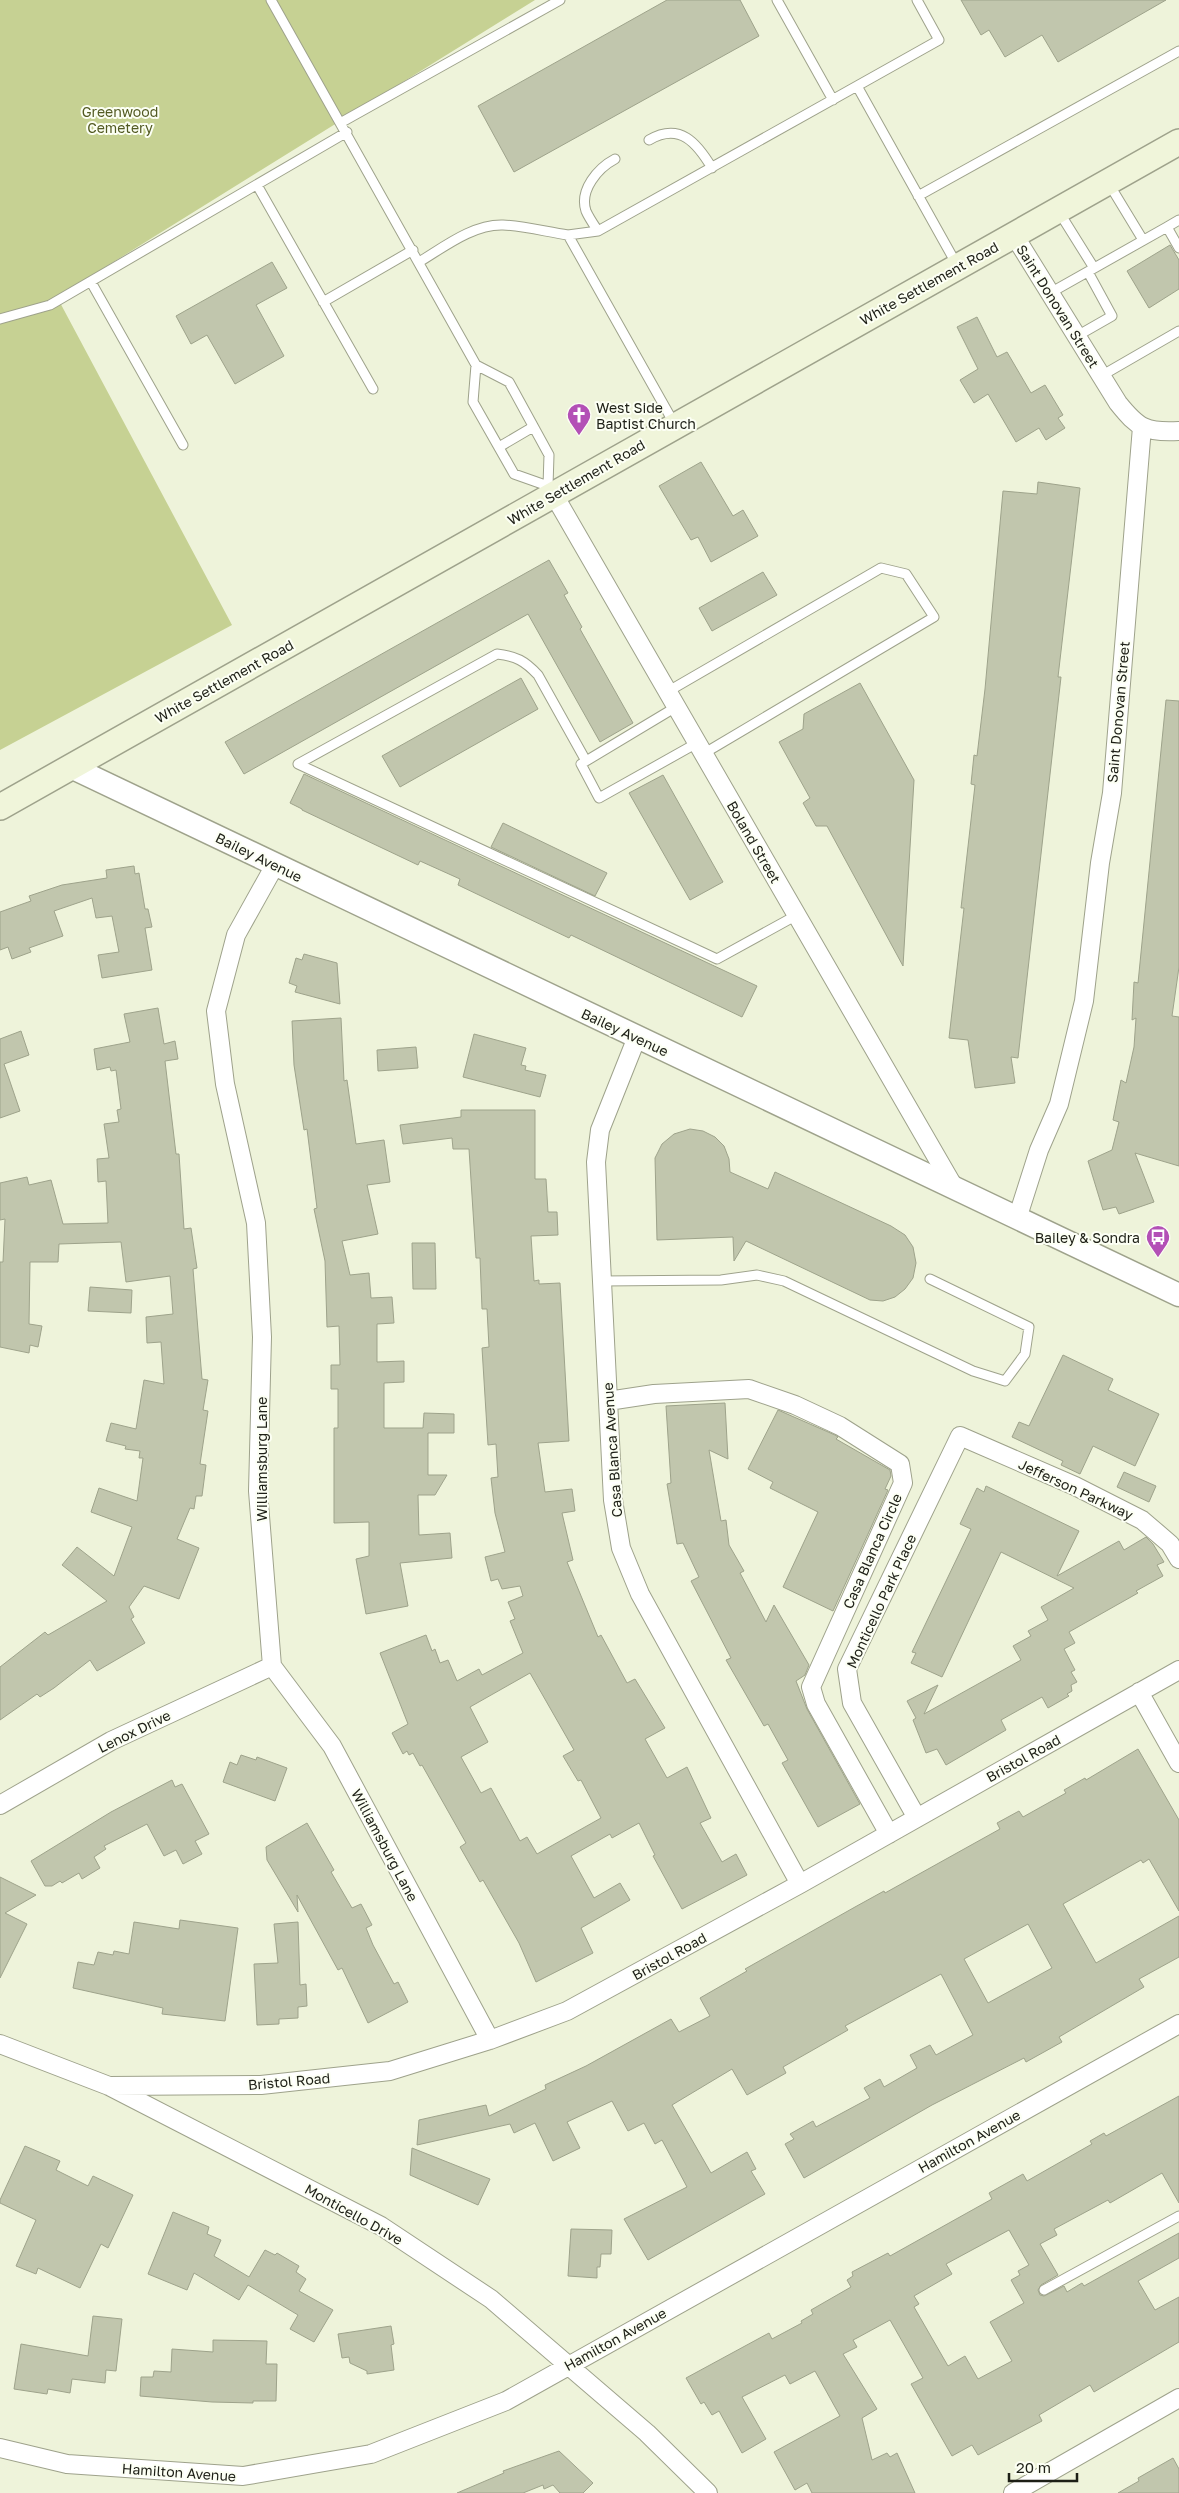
<svg xmlns="http://www.w3.org/2000/svg" width="1179" height="2493" font-family="'Golos Text',sans-serif">
  <style>
    .green { fill: #c6d193 }
    .building { fill: #c1c6ad; stroke: #9ea38b; fill-rule: evenodd }
    .lines { fill: none; stroke-linecap: round; stroke-linejoin: round }
    .service-casing { stroke: #9ea28b; stroke-width: 11 }
    .minor-casing { stroke: #9ea28b; stroke-width: 20 }
    .tertiary-casing { stroke: #9ea28b; stroke-width: 25 }
    .secondary-casing { stroke: #9ea28b; stroke-width: 28 }
    .service { stroke: #fff; stroke-width: 9 }
    .minor { stroke: #fff; stroke-width: 18 }
    .tertiary { stroke: #fff; stroke-width: 22 }
    .secondary { stroke: #f0f5da; stroke-width: 25 }
    .labels { text-anchor: middle; dominant-baseline: central; stroke-width: 4; stroke-linejoin: round; paint-order: stroke }
    .park-label { font-size: 14px; fill: #525a22; stroke: #fcfff4 }
    .street-label { font-size: 14px; fill: #1d1f16; stroke: #fcfff4 }
    .poi-label { font-size: 14px; fill: #1d1f16; stroke: #fcfff4; text-anchor: start }
  </style>
  <rect width="100%" height="100%" fill="#eef3da"/>
  <path class="green" d="M0 0H535L57 297 232 625 0 750Z"/>
  <path class="building" d="M667 0H740L759 36 514 172 478 106Z
    M961 0H1166L1058 62 1042 35 1005 57 989 30 981 35Z
    M1170 245 1179 260V289L1149 308 1127 271Z
    M272 262 287 288 256 305 284 356 235 384 207 335 191 344 176 316Z
    M977 317 997 357 1007 352 1031 393 1045 385 1063 415 1058 418 1065 428 1046 440 1039 428 1016 442 988 394 974 403 960 380 978 369 957 327Z
    M701 462 733 516 743 510 758 536 711 562 698 537 691 540 659 486Z
    M1038 482 1080 488 1058 677H1061L1018 1058 1011 1057 1015 1083 975 1088 968 1040 949 1038 964 908H961L975 785 971 784 974 755 977 756 985 689 1003 491 1037 494Z
    M549 560 568 593 564 595 582 627 580 629 633 723 600 742 528 614 244 774 225 742Z
    M763 572 777 595 712 631 699 608Z
    M521 678 538 709 400 787 382 756Z
    M860 683 914 780 903 966 827 826H816L803 803 810 798 779 742 803 729 804 714Z
    M1166 700 1179 701V967L1172 1016 1179 1017V1166L1135 1153 1154 1202 1119 1214 1116 1207 1103 1210 1088 1161 1112 1150 1119 1122 1113 1120 1121 1080 1126 1083 1134 1047 1136 1018 1132 1020 1134 982 1138 983Z
    M304 774 757 986 742 1017 571 935 569 938 458 885 460 879 420 861 418 865 302 810V809L290 803Z
    M663 775 723 882 690 900 629 793Z
    M503 823 607 873 595 896 491 847Z
    M134 866 135 874 139 873 145 909H148L152 927 145 928 152 970 102 978 98 955 119 952 112 916 96 918 92 898 54 911 63 936 29 948 31 952 12 959 8 947 0 950V912L31 901 29 896 62 885 107 878 106 870Z
    M304 954 337 963 340 1004 295 992 297 986 289 983 296 958 302 960Z
    M158 1008 164 1044 175 1041 178 1059 165 1061 176 1154H179L184 1229 191 1228 197 1268 193 1269 202 1379 208 1380 203 1410 208 1411 200 1464 206 1465 202 1496H196L194 1509 190 1508 177 1539 199 1548 179 1599 144 1586 129 1607 134 1617 131 1619 145 1643 97 1671 90 1660 54 1688 40 1697 37 1694 0 1720V1667L45 1632 48 1635 107 1601 62 1565 77 1547 114 1576 132 1527 91 1512 99 1488 137 1501 143 1458H139L140 1451 125 1449 126 1446 106 1441 111 1423 136 1429 144 1380 164 1384 161 1342 147 1343 146 1317 173 1314 170 1276 126 1282 121 1242 59 1244 58 1262H30L29 1324 42 1326 38 1347 30 1345 29 1353 0 1347V1262H3L5 1219 0 1220V1183L27 1177 29 1185 51 1180 63 1224 108 1223 106 1181 98 1182 97 1159 109 1158 104 1124 119 1122 117 1110 121 1109 116 1070 111 1071 110 1067 97 1070 94 1049 130 1042 124 1014Z
    M341 1018 344 1081 347 1080 356 1144 384 1140 390 1182 367 1185 378 1234 342 1241 350 1275 369 1273 371 1298 392 1297 394 1323 377 1324V1362L404 1361V1382L384 1383V1428H423L424 1413 454 1414V1433H428V1475H447L435 1495H418L419 1535 450 1533 452 1558 400 1563 408 1606 366 1614 356 1559 369 1556V1522L334 1523V1428H338V1389H331V1365H340L339 1326 327 1327 325 1261 314 1209 317 1208 307 1129 304 1130 294 1065 292 1021Z
    M21 1031 29 1055 4 1064 20 1111 0 1118V1039Z
    M474 1034 526 1048 521 1065 526 1066 525 1070 546 1075 540 1097 463 1077Z
    M416 1047 418 1068 378 1071 377 1050Z
    M461 1110H535V1179H546L548 1212H557L558 1235 531 1236 534 1281 539 1280V1284L560 1283 569 1441 538 1443 545 1492 572 1489 575 1511 562 1513 573 1560 567 1562 598 1637 601 1635 627 1683 635 1679 665 1728 645 1739 667 1778 687 1767 711 1818 700 1823 722 1862 736 1854 747 1875 682 1909 653 1856 655 1855 639 1823 612 1838 610 1834 571 1856 594 1898 620 1883 630 1900 581 1928 593 1953 536 1982 519 1943 483 1880 480 1882 460 1847 466 1843 422 1765 420 1766 413 1753 409 1755 407 1751 403 1754 392 1733 408 1724 380 1653 426 1635 432 1651 435 1649 440 1663 448 1660 457 1681 479 1669 482 1675 523 1653 510 1621 515 1619 508 1602 523 1596 520 1586 502 1589 498 1579 491 1581 485 1557 505 1552 495 1513 491 1478 498 1477 496 1444 488 1445 482 1348 489 1347 487 1309H482L480 1258H476L469 1149H453L452 1138 403 1144 400 1125 461 1117ZM530 1673 574 1750 563 1756 578 1781 581 1780 601 1818 537 1854 527 1837 520 1841 491 1788 481 1793 461 1757 488 1742 470 1707Z
    M690 1129 703 1131 715 1137 724 1146 729 1159 730 1172 768 1189 775 1172 891 1226 905 1235 913 1247 916 1263 913 1278 905 1289 895 1297 883 1301 870 1300 746 1241 734 1261 733 1237 657 1240 655 1158 662 1144 674 1134Z
    M412 1243H435L436 1289H413Z
    M90 1287 132 1290 131 1313 88 1311Z
    M1063 1355 1113 1379 1108 1390 1159 1414 1135 1466 1093 1446 1080 1474 1061 1465 1063 1461 1012 1437 1019 1422 1029 1426Z
    M725 1403 728 1459 709 1450 721 1521 726 1520 729 1545 744 1571 740 1573 766 1622 774 1605 809 1665 805 1675 796 1681 807 1709 860 1804 818 1827 782 1763 788 1760 768 1724 764 1726 726 1660 731 1658 691 1581 699 1577 683 1543 677 1544 667 1484 671 1483 666 1406Z
    M778 1410 835 1435 838 1437 836 1439 890 1470 891 1476 885 1489 888 1490 833 1611 783 1587 818 1512 770 1488 773 1482 748 1469Z
    M1124 1472 1156 1486 1149 1502 1117 1487Z
    M986 1486 1079 1531 1057 1576 1119 1541 1124 1550 1146 1537 1153 1544 1164 1562 1157 1565 1163 1576 1136 1591 1138 1593 1069 1632 1075 1643 1064 1649 1075 1670 1071 1672 1077 1682 1071 1685 1072 1691 1067 1694 1069 1696 1048 1708 1042 1697 1001 1720 1006 1730 946 1765 937 1749 926 1753 913 1720 916 1718 907 1701 938 1685 924 1714 1021 1660 1013 1646 1031 1636 1028 1631 1048 1620 1041 1607 1074 1588 1001 1552 942 1677 911 1663 916 1653 912 1652 971 1529 960 1524 977 1488 984 1492Z
    M1138 1749 1179 1820V1911L1149 1859 1143 1863 1141 1860 1063 1904 1096 1963 1179 1916V1957L1139 1979 1144 1987 1059 2037 1062 2042 1026 2062 1024 2058 932 2105 804 2178 785 2144 794 2139 790 2134 813 2121 816 2127 870 2098 864 2088 880 2079 884 2087 917 2068 910 2055 930 2045 936 2055 973 2035 941 1974 845 2026 848 2030 783 2067 786 2073 747 2095 732 2069 672 2105 711 2173 747 2152 756 2169 751 2171 765 2194 648 2260 624 2219 687 2187 662 2140 655 2144 644 2123 628 2131 612 2101 567 2122 580 2148 553 2161 535 2123 514 2133 510 2124 417 2145 419 2120 486 2105 489 2116 546 2089 545 2085 586 2066 671 2019 679 2032 710 2016 700 1998 747 1971 745 1969 855 1907 884 1891 885 1893 1000 1829 997 1823 1019 1811 1023 1817 1066 1793 1064 1790 1085 1778 1086 1780ZM1028 1924 1052 1968 988 2003 964 1959Z
    M241 1755 256 1760 257 1757 287 1768 275 1801 223 1782 230 1762 237 1765Z
    M172 1780 175 1787 182 1784 209 1834 195 1841 202 1854 183 1864 176 1850 164 1856 147 1824 104 1846 106 1849 94 1857 100 1868 82 1879 79 1873 62 1883 60 1881 52 1886H45L31 1861 111 1812Z
    M307 1823 334 1870 331 1872 352 1908 361 1904 372 1925 366 1928 373 1945 394 1984 398 1982 408 2002 368 2023 342 1968 338 1970 297 1895 298 1912 267 1860 266 1847Z
    M0 1877 36 1895 5 1913 27 1924 0 1978Z
    M180 1920 238 1928 225 2021 162 2014 163 2008 73 1988 78 1962 94 1965 98 1952 113 1955 114 1951 129 1954 134 1922 179 1929Z
    M298 1922 300 1985 306 1984 307 2006 298 2007V2018L279 2019V2024L257 2025 254 1964 278 1963 274 1924Z
    M1179 2096V2203L1162 2173 1110 2203 1108 2200 1054 2229 1057 2235 1040 2244 1058 2275 1041 2285 1038 2290 1040 2295 1044 2296 1064 2286 1067 2292 1082 2283 1084 2286 1179 2233V2258L1138 2281 1155 2310 1179 2297V2342L1094 2392 1090 2385 1039 2415 1042 2421 978 2455 972 2445 952 2456 911 2384 923 2378 890 2320 857 2338 853 2340 857 2347 843 2354 877 2409 862 2418 872 2460 887 2453 890 2457 897 2453 915 2493H812L807 2483 795 2490 774 2452 840 2416 815 2371 790 2384 785 2375 742 2397 766 2439 742 2453 719 2411 712 2415 704 2402 701 2404 686 2378 769 2333 772 2339 802 2323 801 2321 813 2314 811 2310 851 2287 847 2280 853 2276 852 2272 888 2253 890 2256 992 2199 989 2193 1023 2174 1027 2181 1092 2144 1090 2141 1104 2133 1106 2136ZM1009 2230 1029 2265 1018 2271 1020 2275 1011 2280 1024 2303 990 2322 1012 2361 978 2379 965 2356 948 2366 914 2307 919 2304 914 2296 952 2274 946 2264Z
    M25 2146 60 2161 56 2170 88 2186 93 2176 133 2195 108 2248 101 2244 80 2288 38 2268 36 2274 16 2266 36 2220 0 2203V2200Z
    M412 2148 490 2179 478 2205 410 2175Z
    M173 2212 209 2227 207 2234 221 2240 214 2256 249 2277 265 2250 275 2255 277 2253 299 2266 296 2272 306 2279 299 2291 333 2310 314 2342 290 2329 298 2315 248 2285 239 2300 194 2273 187 2290 148 2274Z
    M571 2229 612 2230 611 2254H601L600 2267H597V2278L568 2276Z
    M93 2316 122 2319 116 2371 106 2370 105 2383 72 2379 70 2393 48 2389 47 2394 14 2389 21 2344 88 2356Z
    M391 2326 394 2344 391 2345 394 2370 367 2374V2371L350 2363 349 2357 342 2358 338 2334Z
    M213 2340 267 2341 266 2364H277L276 2401H253V2403L212 2402 140 2396 141 2377H153L154 2371 171 2372 172 2349 213 2352Z
    M559 2451 593 2483 583 2493H560L553 2485 544 2489 543 2485 523 2493H457L504 2473 503 2471Z
    M1173 2458 1179 2469V2493H1118L1139 2481 1138 2478Z"/>
  <g class="lines">
    <g class="service-casing">
      <path id="service" d="M271 0 476 365 509 382 549 455 548 486 552 492
        M777 0 833 100
        M917 0 939 40 857 86 957 265
        M342 122 560 0
        M649 140C680 122 697 143 712 168
        M1109 184 1143 240
        M257 185 373 389
        M918 196 1179 51
        M1059 212 1094 268
        M1179 220 1167 227 1179 248
        M598 231C594 225 589 218 586 211 579 190 598 168 615 159
        M419 262C444 247 473 224 503 225 525 226 547 232 568 235
        M91 282 183 445
        M1050 293 1167 227
        M323 302 413 250
        M0 319 50 305 347 132
        M1077 336 1112 316 1088 272
        M476 365 473 402 514 474 548 486
        M1101 376 1179 331
        M675 425 568 235 598 231 857 86
        M499 447 533 427
        M667 692 881 568 906 574 934 617 703 754
        M676 707 581 764 599 798 697 743
        M586 761 538 675C525 661 516 656 497 654L298 764 717 959 797 915
        M602 1281 721 1280 757 1275 784 1281 973 1371 1005 1381 1025 1354 1029 1327 930 1279
        M1044 2290 1179 2216"/>
    </g>
    <g class="minor-casing">
      <path id="minor" d="M1014 235 1118 403C1138 428 1146 433 1179 431
        M554 495 955 1189
        M275 865 236 935 216 1011 225 1084 256 1223 262 1337 258 1491 272 1666 332 1746 490 2040
        M637 1037 600 1130 596 1162 613 1500 621 1548 640 1594 800 1884
        M1017 1219 1039 1150 1059 1104 1084 1001 1100 863 1112 793 1142 427
        M608 1401 654 1394 749 1389 795 1405 840 1426 900 1464 903 1483 811 1687 816 1704 889 1834
        M1139 1692 1179 1763
        M0 1805 111 1741 272 1666
        M917 1818 852 1703 847 1669 960 1436 1075 1486 1142 1520 1170 1544 1179 1559
        M0 2044 109 2086 381 2226 491 2299 647 2433 708 2493
        M109 2086 261 2085 390 2071 490 2040 567 2011 800 1884 1179 1670
        M0 2448 67 2464 243 2476 371 2454 506 2401 1179 2024
        M1013 2493 1179 2398"/>
    </g>
    <g class="tertiary-casing">
      <path id="tertiary" d="M71 767 1179 1295"/>
    </g>
    <g class="secondary-casing">
      <path id="secondary" d="M0 807 1179 142"/>
    </g>
    <use href="#service" class="service"/>
    <use href="#minor" class="minor"/>
    <use href="#tertiary" class="tertiary"/>
    <use href="#secondary" class="secondary"/>
  </g>
  <defs>
    <g id="church-pin" transform="scale(1.25)"><path d="M0 17L-7.5 6A9.5 9.5 0 1 1 7.5 6Z" fill="#b350b6" stroke="#fcfff4"/><path d="M-1.2-6h2.4v3.5h3.3v2.4h-3.3V6h-2.4V-.1h-3.3v-2.4h3.3Z" fill="#fff"/></g>
    <g id="bus-pin" transform="scale(1.25)"><path d="M0 17L-7.5 6A9.5 9.5 0 1 1 7.5 6Z" fill="#b350b6" stroke="#fcfff4"/><path d="M-5-6H5V4H4V6H2V4H-2V6H-4V4H-5ZM-3.5-4V0h7V-4ZM-3.5 1.2v1.5H-2V1.2ZM2 1.2v1.5H3.5V1.2Z" fill="#fff"/></g>
  </defs>
  <g fill-rule="evenodd">
    <use href="#church-pin" x="579" y="415"/>
    <use href="#bus-pin" x="1158" y="1237"/>
  </g>
  <g class="labels">
    <g class="park-label">
      <text x="120" y="111">Greenwood<tspan x="120" dy="16">Cemetery</tspan></text>
    </g>
    <g class="street-label">
      <text transform="translate(929 283) rotate(-29)">White Settlement Road</text>
      <text transform="translate(1058 306) rotate(58)">Saint Donovan Street</text>
      <text transform="translate(576 482) rotate(-30)">White Settlement Road</text>
      <text transform="translate(224 681) rotate(-29)">White Settlement Road</text>
      <text transform="translate(1118 712) rotate(-85)">Saint Donovan Street</text>
      <text transform="translate(754 842) rotate(60)">Boland Street</text>
      <text transform="translate(259 857) rotate(26)">Bailey Avenue</text>
      <text transform="translate(625 1032) rotate(25)">Bailey Avenue</text>
      <text transform="translate(612 1450) rotate(-94)">Casa Blanca Avenue</text>
      <text transform="translate(261 1459) rotate(-90)">Williamsburg Lane</text>
      <text transform="translate(1076 1489) rotate(25)">Jefferson Parkway</text>
      <text transform="translate(872 1551) rotate(-66)">Casa Blanca Circle</text>
      <text transform="translate(881 1601) rotate(-65)">Monticello Park Place</text>
      <text transform="translate(134 1731) rotate(-26)">Lenox Drive</text>
      <text transform="translate(1023 1758) rotate(-29)">Bristol Road</text>
      <text transform="translate(385 1845) rotate(62)">Williamsburg Lane</text>
      <text transform="translate(669 1956) rotate(-29)">Bristol Road</text>
      <text transform="translate(289 2081) rotate(-5)">Bristol Road</text>
      <text transform="translate(969 2141) rotate(-29)">Hamilton Avenue</text>
      <text transform="translate(354 2214) rotate(29)">Monticello Drive</text>
      <text transform="translate(615 2339) rotate(-29)">Hamilton Avenue</text>
      <text transform="translate(179 2472) rotate(4)">Hamilton Avenue</text>
    </g>
    <g class="poi-label">
      <text x="596" y="407">West Side<tspan x="596" dy="16">Baptist Church</tspan></text>
      <text x="1140" y="1237" text-anchor="end">Bailey &amp; Sondra</text>
    </g>
  </g>
  <path d="M1009 2473v8h68v-8" fill="none" stroke="#1d1f16" stroke-width="2.5"/>
  <text x="1016" y="2473" font-size="15" fill="#1d1f16" stroke="#fcfff4" stroke-width="4" paint-order="stroke">20 m</text>
</svg>
